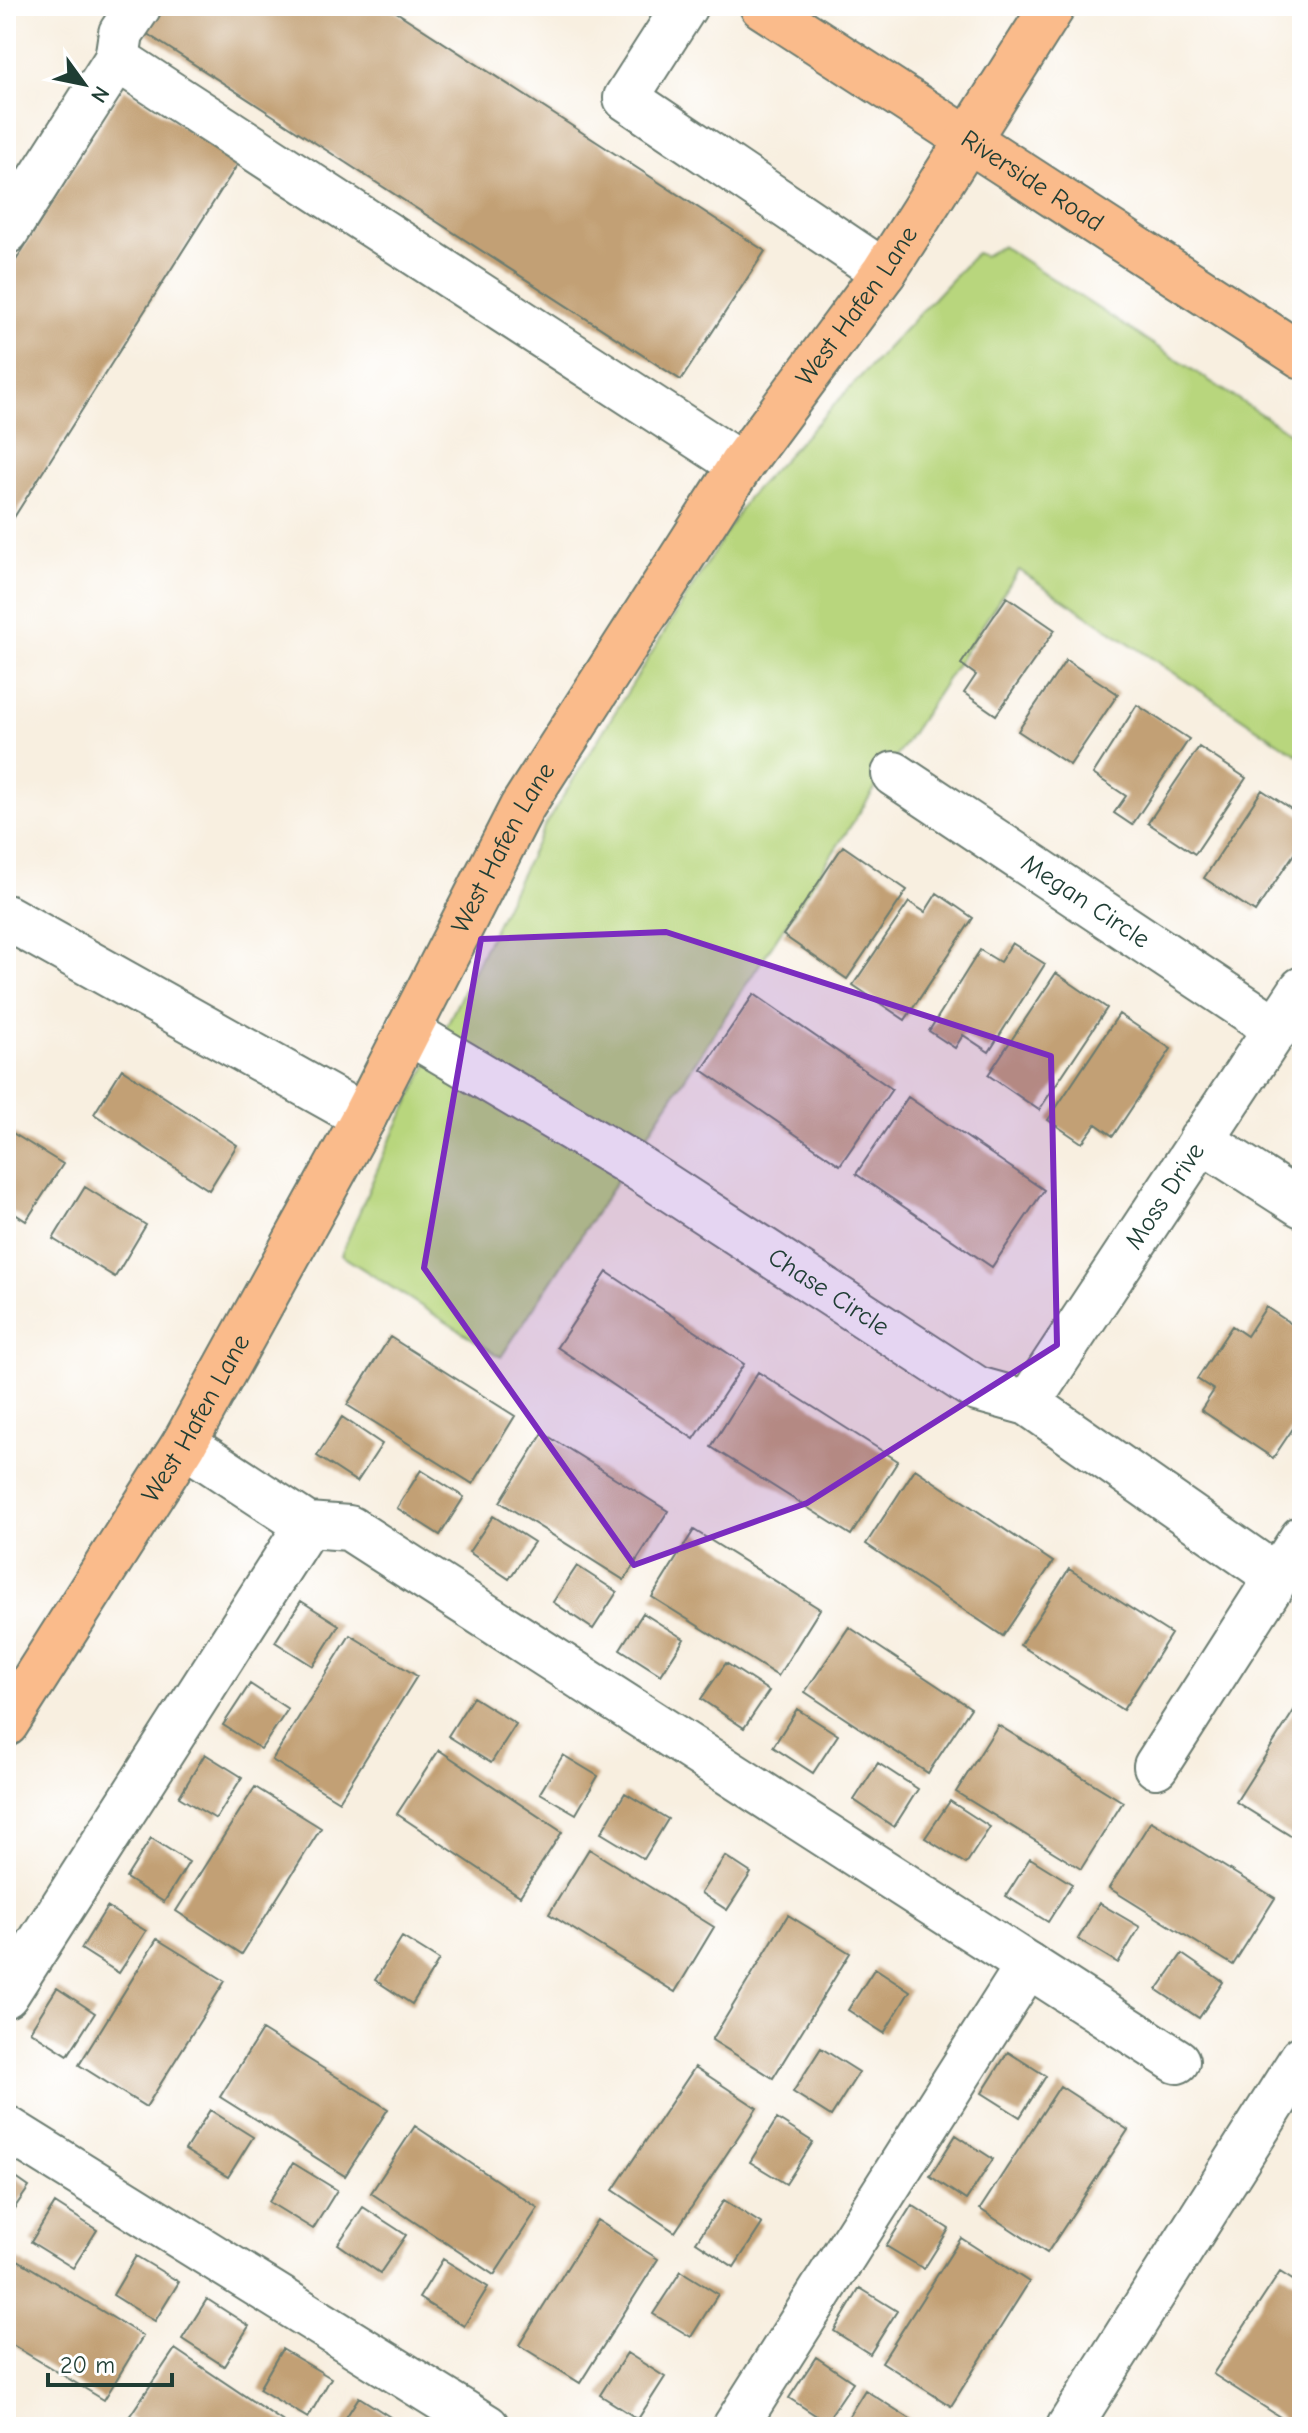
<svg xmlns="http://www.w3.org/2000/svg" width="1308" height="2433" font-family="'Comic Neue',sans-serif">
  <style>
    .green { fill: #b8d67d; stroke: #6c8a58; stroke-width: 2 }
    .building { fill: #c2a075 }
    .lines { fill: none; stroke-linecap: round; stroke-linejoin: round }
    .minor-casing { stroke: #6b7b70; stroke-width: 48 }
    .major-casing { stroke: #6b7b70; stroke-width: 48 }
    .minor { stroke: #fff; stroke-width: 44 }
    .major { stroke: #fabb8b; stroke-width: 44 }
    .marked { fill: #7b2cbf; fill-opacity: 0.2; stroke: #7b2cbf; stroke-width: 6; stroke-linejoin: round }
    .labels { text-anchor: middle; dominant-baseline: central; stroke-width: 7; stroke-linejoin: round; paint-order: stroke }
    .street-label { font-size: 26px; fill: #1f3d34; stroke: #fff }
  </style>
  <rect width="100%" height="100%" fill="#fff"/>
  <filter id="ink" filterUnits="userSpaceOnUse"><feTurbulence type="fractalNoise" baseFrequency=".0125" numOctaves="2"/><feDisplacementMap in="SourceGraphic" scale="16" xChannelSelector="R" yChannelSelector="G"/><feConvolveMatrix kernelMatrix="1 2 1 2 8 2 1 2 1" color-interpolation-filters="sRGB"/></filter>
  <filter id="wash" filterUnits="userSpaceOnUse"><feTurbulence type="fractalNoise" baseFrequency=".006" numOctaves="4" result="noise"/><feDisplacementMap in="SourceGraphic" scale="32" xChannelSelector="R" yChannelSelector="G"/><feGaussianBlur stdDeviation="1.8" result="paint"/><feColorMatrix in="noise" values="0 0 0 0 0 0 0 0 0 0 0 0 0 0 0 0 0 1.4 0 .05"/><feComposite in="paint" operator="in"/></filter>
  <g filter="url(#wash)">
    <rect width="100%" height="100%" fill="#f8efe0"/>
    <path class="green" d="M1002 246 1302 441V758L1019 570 501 1357 341 1255 386 1149 544 827 748 497 976 253 984 256Z"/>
    <g id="blocks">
      <path class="building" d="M148 6H387L765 251 681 380 135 26Z
        M124 89 239 162 6 530V276Z
        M1007 597 1055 630 996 715 964 693 976 675 961 664Z
        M1066 660 1118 694 1070 765 1018 731Z
        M1137 705 1189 739 1132 825 1114 813 1126 796 1093 774Z
        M1199 747 1246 778 1195 854 1148 823Z
        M1262 790 1302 816V842L1255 912 1204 878Z
        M843 846 907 890 847 979 783 935Z
        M937 893 973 918 905 1020 853 985 909 902 925 912Z
        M1012 943 1045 964 989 1052 963 1035 955 1048 929 1031 980 950 1000 962Z
        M1056 973 1107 1008 1039 1110 988 1075Z
        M754 994 892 1089 840 1165 702 1070Z
        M1119 1014 1171 1049 1113 1136 1096 1124 1082 1143 1048 1120Z
        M122 1069 237 1145 209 1190 94 1114Z
        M908 1097 1044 1190 992 1267 856 1174Z
        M6 1129 63 1164 26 1221 6 1208Z
        M85 1187 146 1225 115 1277 53 1239Z
        M607 1272 744 1364 694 1439 557 1347Z
        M1266 1307 1302 1331V1415L1273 1458 1201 1410 1214 1390 1197 1379 1232 1326 1247 1336Z
        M390 1337 515 1416 473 1484 347 1405Z
        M758 1372 898 1461 851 1535 711 1447Z
        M342 1417 382 1444 357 1482 317 1456Z
        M543 1433 668 1511 624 1580 500 1502Z
        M915 1469 1053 1562 1003 1636 866 1544Z
        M421 1470 464 1497 440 1535 397 1508Z
        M493 1516 534 1542 509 1579 469 1552Z
        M694 1530 820 1609 778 1676 652 1597Z
        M577 1566 617 1592 593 1629 553 1602Z
        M1069 1569 1171 1634 1123 1710 1020 1645Z
        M301 1601 339 1625 313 1666 275 1642Z
        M643 1613 684 1639 661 1675 620 1649Z
        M849 1627 971 1708 928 1773 805 1692Z
        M350 1635 417 1676 339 1801 272 1760Z
        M726 1663 769 1691 744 1728 701 1699Z
        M250 1684 288 1709 261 1749 223 1725Z
        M473 1697 516 1724 491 1763 448 1736Z
        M1302 1698V1843L1236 1802Z
        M797 1709 838 1735 813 1773 773 1747Z
        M998 1725 1123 1802 1081 1869 956 1792Z
        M439 1750 562 1832 520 1896 397 1814Z
        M205 1754 242 1777 216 1819 179 1797Z
        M563 1755 598 1776 576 1814 540 1793Z
        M878 1763 918 1789 894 1827 854 1800Z
        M255 1787 321 1828 242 1954 176 1911Z
        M625 1793 668 1819 644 1859 601 1833Z
        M950 1801 990 1827 966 1864 925 1838Z
        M1151 1821 1275 1898 1233 1965 1109 1888Z
        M151 1838 189 1862 164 1902 126 1878Z
        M589 1849 714 1927 675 1992 549 1914Z
        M725 1856 751 1873 727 1910 701 1893Z
        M1030 1858 1072 1884 1048 1922 1006 1896Z
        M1099 1903 1140 1927 1118 1963 1078 1939Z
        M107 1907 146 1931 119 1973 81 1949Z
        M788 1915 850 1953 773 2078 712 2040Z
        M402 1937 439 1960 412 2004 375 1980Z
        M157 1939 225 1981 146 2107 79 2065Z
        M1182 1954 1223 1982 1199 2018 1157 1990Z
        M875 1968 910 1991 884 2033 848 2010Z
        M57 1988 95 2013 68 2055 30 2031Z
        M262 2030 388 2109 345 2176 220 2097Z
        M821 2048 859 2072 831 2116 793 2092Z
        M1008 2052 1046 2076 1020 2117 982 2093Z
        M695 2067 757 2108 675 2232 613 2190Z
        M1060 2086 1128 2130 1047 2253 980 2209Z
        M210 2110 253 2137 228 2177 185 2150Z
        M777 2119 813 2142 786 2184 750 2162Z
        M415 2126 538 2208 494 2275 371 2193Z
        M956 2135 993 2159 966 2200 930 2176Z
        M293 2163 337 2190 313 2229 269 2202Z
        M6 2171 29 2187 6 2220Z
        M724 2200 762 2224 734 2267 696 2242Z
        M55 2203 97 2230 73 2268 31 2242Z
        M912 2205 949 2229 924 2269 886 2246Z
        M363 2207 406 2235 380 2273 338 2244Z
        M597 2220 658 2259 580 2383 519 2345Z
        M961 2238 1029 2282 951 2406 882 2362Z
        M136 2256 179 2282 155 2321 113 2295Z
        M443 2259 488 2287 464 2326 419 2298Z
        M18 2260 143 2336 104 2400 6 2341V2279Z
        M681 2271 718 2294 691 2337 653 2314Z
        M1280 2272 1302 2286V2414L1294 2426 1213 2374Z
        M860 2288 897 2311 870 2354 834 2331Z
        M207 2299 249 2326 224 2366 182 2339Z
        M175 2349 291 2427H144L129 2417Z
        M282 2349 331 2378 308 2418 259 2389Z
        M627 2353 665 2377 638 2419 600 2395Z
        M816 2357 853 2382 826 2422 789 2398Z
        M865 2390 923 2427H842Z
        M359 2397 401 2424 399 2427H340Z"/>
    </g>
  </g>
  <g filter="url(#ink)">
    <use href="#blocks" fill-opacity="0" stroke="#6b7b70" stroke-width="2"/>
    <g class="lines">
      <g class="minor-casing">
        <g id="minor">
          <path d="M685 6 626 98 884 272"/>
          <path d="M117 59 121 33 139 6"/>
          <path d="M6 232 117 59 741 465"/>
          <path id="s1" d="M894 774 1277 1029"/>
          <path d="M6 917 364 1117"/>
          <path id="s2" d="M407 1031 635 1166 977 1389 1028 1403 1277 1577"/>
          <path d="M1201 1140 1302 1205"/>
          <path id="s3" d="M1028 1403 1302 989"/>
          <path d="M184 1444 307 1525 349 1528 1177 2061"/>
          <path d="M1156 1766 1302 1538"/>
          <path d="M6 1995 307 1525"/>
          <path d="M6 2128 487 2427"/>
          <path d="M735 2427 1028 1965"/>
          <path d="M1069 2427 1302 2058"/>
        </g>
      </g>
      <g class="major-casing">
        <g id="major">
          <path id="s4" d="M762 6 1302 356"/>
          <path id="s5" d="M6 1724 184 1444 364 1117 522 807 741 465 884 272 1053 6"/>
        </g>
      </g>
      <use href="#minor" class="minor"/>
      <use href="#major" class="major"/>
    </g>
  </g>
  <path class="marked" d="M666 932 1051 1056 1057 1345 807 1503 634 1565 424 1268 481 939Z"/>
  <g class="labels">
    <g class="street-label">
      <text stroke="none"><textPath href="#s4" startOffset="322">Riverside Road</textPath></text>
      <text stroke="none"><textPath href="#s5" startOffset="1656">West Hafen Lane</textPath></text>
      <text stroke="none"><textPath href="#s5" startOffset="1008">West Hafen Lane</textPath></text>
      <text stroke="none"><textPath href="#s1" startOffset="230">Megan Circle</textPath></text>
      <text stroke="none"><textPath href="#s3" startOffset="248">Moss Drive</textPath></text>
      <text stroke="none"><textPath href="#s2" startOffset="496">Chase Circle</textPath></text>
      <text stroke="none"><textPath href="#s5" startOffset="360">West Hafen Lane</textPath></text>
    </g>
  </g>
  <rect width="1308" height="2433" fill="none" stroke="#fff" stroke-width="32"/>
  <g transform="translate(84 84) rotate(123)" stroke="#ffffff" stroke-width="6" paint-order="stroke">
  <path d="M0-6L14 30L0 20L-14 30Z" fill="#1f3d34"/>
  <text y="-12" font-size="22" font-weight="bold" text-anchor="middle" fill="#1f3d34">N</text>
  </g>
  <path d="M48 2373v12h124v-12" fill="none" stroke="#1f3d34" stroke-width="4"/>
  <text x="60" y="2373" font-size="24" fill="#1f3d34" stroke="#ffffff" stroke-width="6" paint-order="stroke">20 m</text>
</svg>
